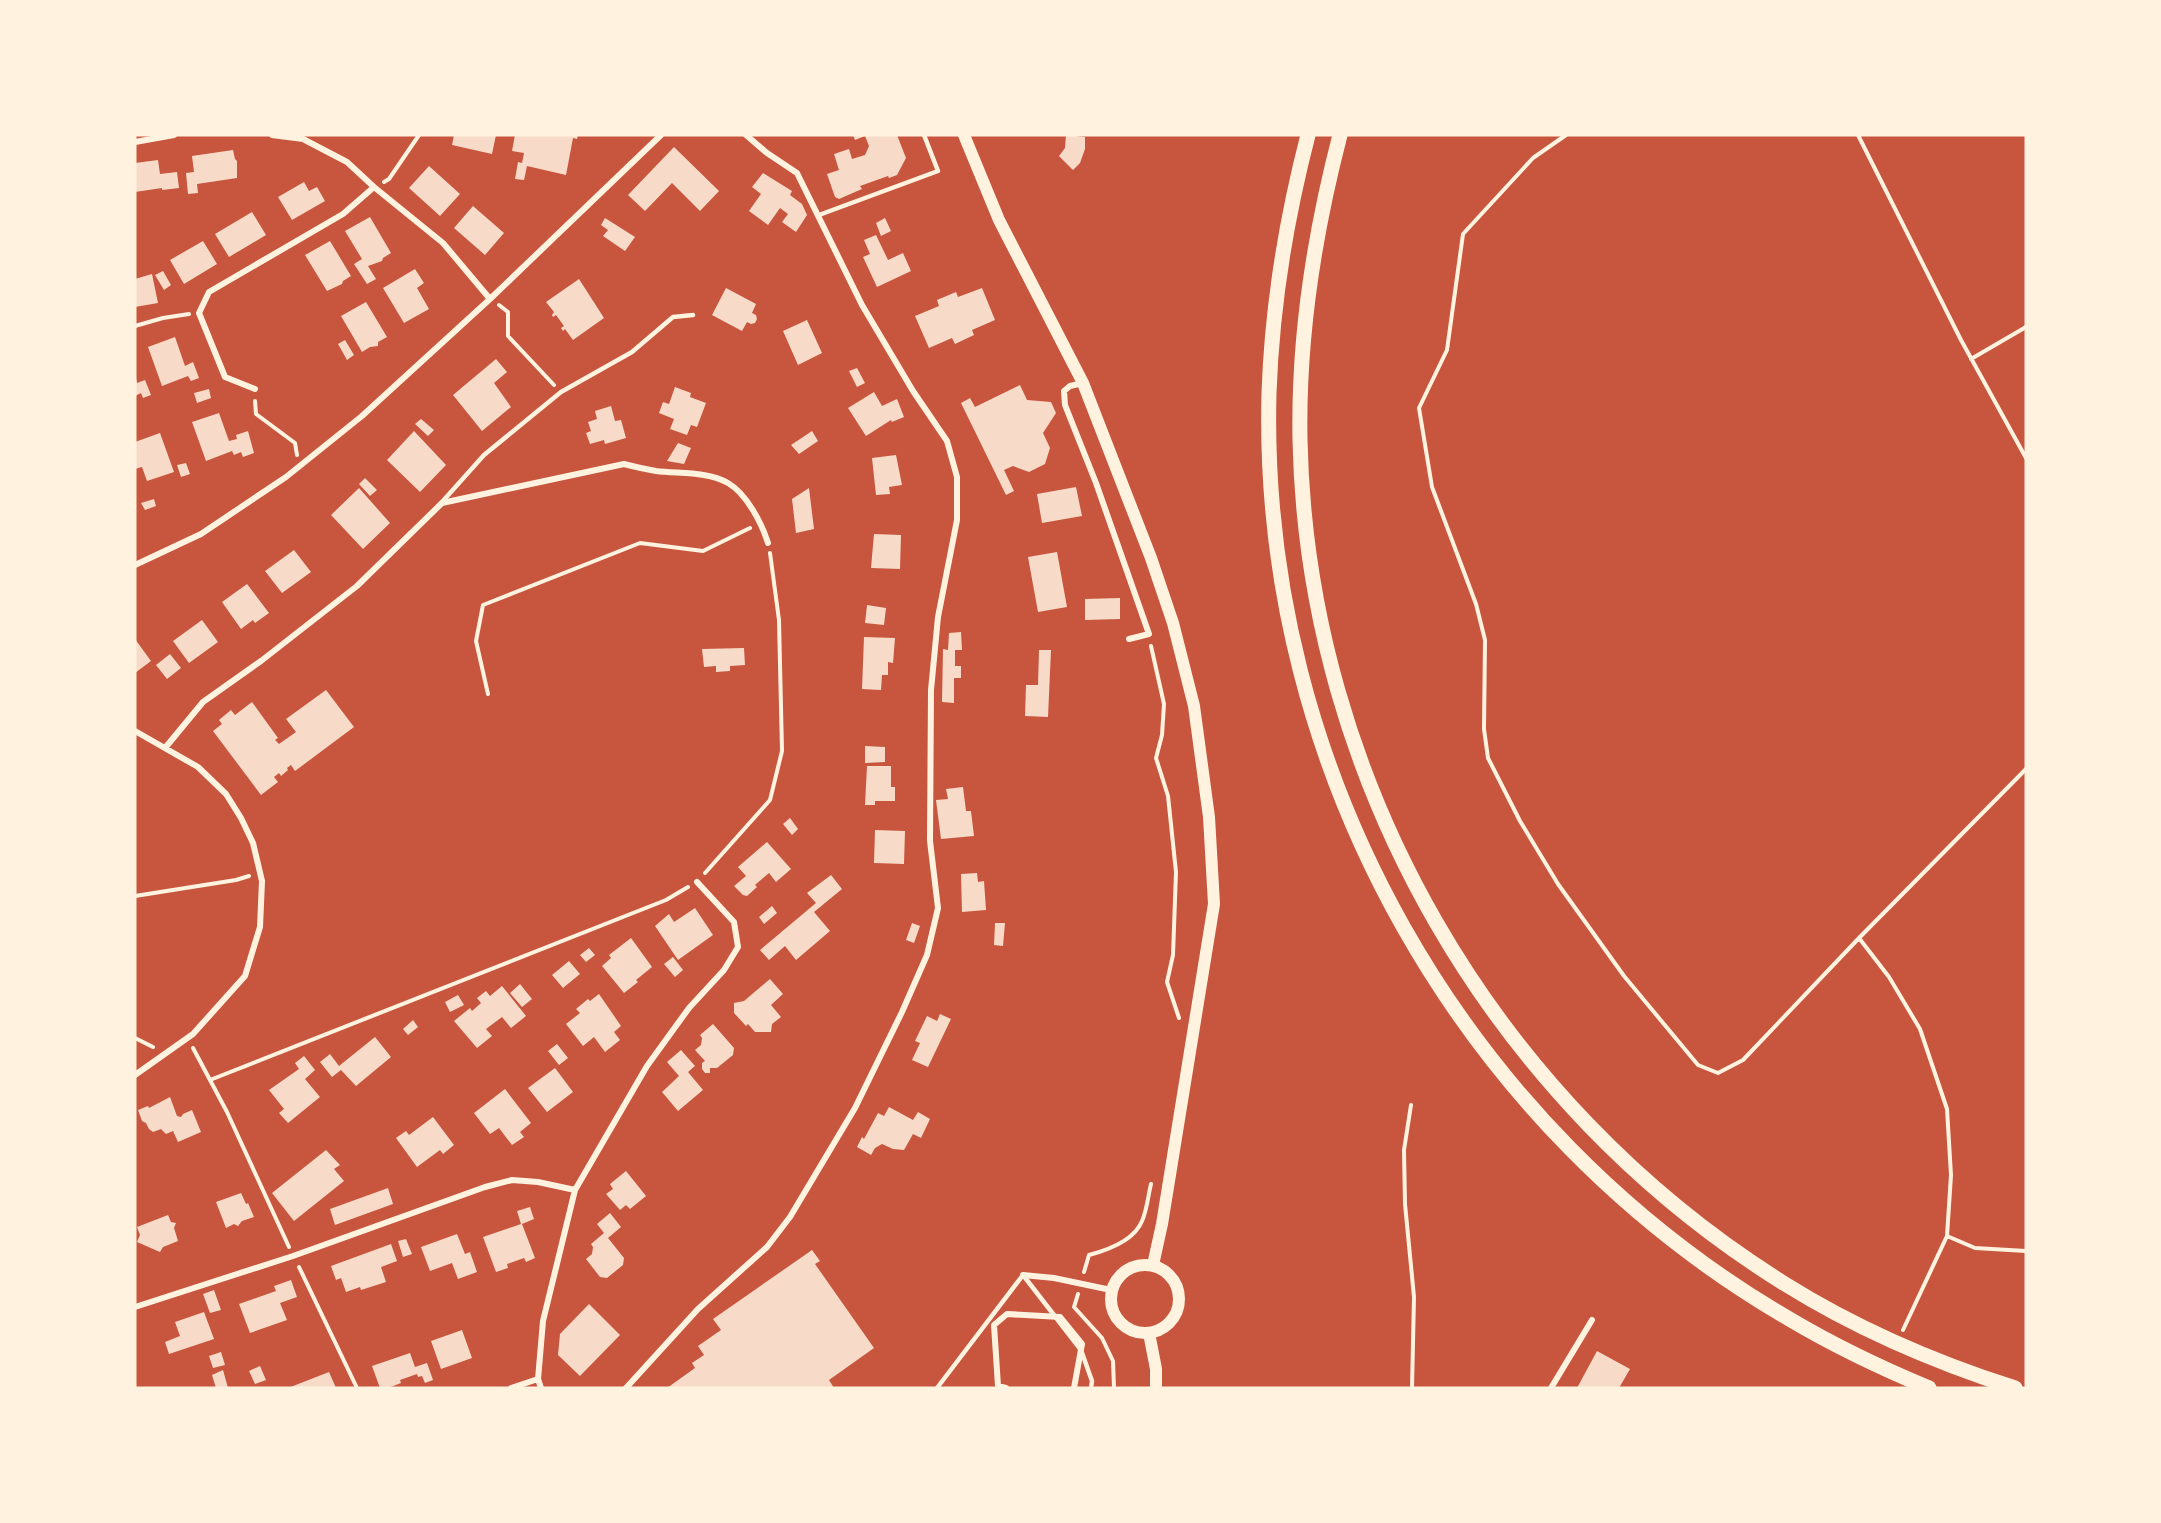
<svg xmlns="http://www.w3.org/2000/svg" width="2161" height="1523" font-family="Merriweather,serif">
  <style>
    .building { fill: #f7dbc8 }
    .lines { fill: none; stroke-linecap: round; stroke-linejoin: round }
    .path { stroke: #fff3e0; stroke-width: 4 }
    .service { stroke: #fff3e0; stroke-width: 4.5 }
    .minor { stroke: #fff3e0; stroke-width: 6 }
    .secondary { stroke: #fff3e0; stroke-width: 12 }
    .primary { stroke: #fff3e0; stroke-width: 15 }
  </style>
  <rect width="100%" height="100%" fill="#c8553d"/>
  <path class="building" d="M454 135H496L492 154 452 145Z
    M515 135H578L577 139 573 138 566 175 527 166 524 180 515 179 518 162 522 163 524 153 512 151Z
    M853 135H897L906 158 897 175 889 178 888 176 860 186 862 189 839 199 835 197 827 174 839 170 834 154 849 149 852 159 865 155 869 146 865 136 855 140Z
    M1066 135 1085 137V149L1080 163 1073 170 1059 156 1065 148Z
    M674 147 719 191 700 211 672 183 645 211 628 195Z
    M233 150 235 159 237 161V178L197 184 198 193 188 194 186 173 194 172 192 156Z
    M158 160 160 174 177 172 179 188 162 190V188L135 192V163Z
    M429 166 460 194 440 216 409 188Z
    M763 173 792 191 790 195 802 204 807 215 796 232 782 222 788 214 780 208 768 225 749 211 761 194 752 187Z
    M304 182 309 191 317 187 325 201 292 220 278 197Z
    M473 206 504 233 485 255 454 228Z
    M252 212 266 235 229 257 215 234Z
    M370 217 391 253 383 258 382 261 368 266 376 279 367 284 354 264 362 259 345 231Z
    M605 218 635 237 625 251 603 236 608 230 601 225Z
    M885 218 891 231 881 236 876 223Z
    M876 235 888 260 903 253 911 271 877 287 863 257 870 254 864 240Z
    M203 241 217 264 184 284 170 260Z
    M330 241 351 276 343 281 342 284 327 291 305 255Z
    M415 269 424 283 417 288 429 309 404 323 383 288Z
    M163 271 171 285 164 290 155 275Z
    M152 274 158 303 135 307V279Z
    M579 279 604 318 573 340 565 329 563 331 561 328 564 326 556 315 553 317 552 315 554 312 546 302Z
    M726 288 756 304 752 313 756 315 757 319 755 323 751 324 747 322 742 331 712 315Z
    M982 288 995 320 972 330 974 335 955 344 952 338 929 348 915 316 939 306 937 300 956 292 958 297Z
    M366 302 387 337 378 342V346L370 347 362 352 341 316Z
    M807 320 822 353 798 365 783 331Z
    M175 337 185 366 193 362 199 378 191 381 188 376 162 386 148 347Z
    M345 340 354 355 347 360 338 344Z
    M496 359 507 372 494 383 511 407 482 431 453 395Z
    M857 368 865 383 857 387 849 371Z
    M136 378 137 383 145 380 151 395 143 398 141 393 135 396Z
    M1020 385 1027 400 1051 402 1056 413 1043 433 1050 448 1045 464 1029 472 1013 466 1004 470 1014 491 1006 495 961 403 970 398 975 407Z
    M675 387 691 393 690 397 706 403 697 427 691 425 687 435 670 429 674 419 659 413 663 402 669 404Z
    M209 389 211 398 197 403 194 393Z
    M874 392 882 406 897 399 904 417 892 422 891 420 866 436 848 408Z
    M611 406 615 421 621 420 626 438 605 444 604 440 590 444 586 433 591 431 588 422 597 419 595 411Z
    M219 413 229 441 237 439 236 435 248 431 254 453 243 457 241 452 234 455 232 451 206 461 192 422Z
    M421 419 434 430 428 436 415 424Z
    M414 431 446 465 420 492 387 460Z
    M812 431 818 441 799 454 791 445Z
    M160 433 174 472 147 481 142 467 135 469V442Z
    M678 443 691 448 684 464 667 461Z
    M896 455 902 485 889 487 890 494 876 495 872 458Z
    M186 463 190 474 181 477 177 465Z
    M365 478 377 490 370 496 359 484Z
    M1076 487 1082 516 1042 523 1037 494Z
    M359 488 390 523 363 549 331 515Z
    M809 488 814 529 796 533 792 499Z
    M154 499 156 506 145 510 141 503Z
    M874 534 901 535 900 569 871 568Z
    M294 550 311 572 282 593 265 571Z
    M1057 552 1067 607 1038 612 1028 557Z
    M247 584 269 613 255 623 253 620 241 629 222 602Z
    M1120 598V619L1085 620V599Z
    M867 605 886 608 884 625 865 623Z
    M202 620 218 642 189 663 173 641Z
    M961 632 962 650H955V666H961V678H954V703L942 702 943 649 948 650 949 633Z
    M864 637 895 638 893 663 888 662V675H882L881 690 862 689Z
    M135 639 151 661 135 673Z
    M744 648 745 665 730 666V671L716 672V666L704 667 702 649Z
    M1039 650H1051L1048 717 1025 716 1026 685H1038Z
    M170 654 181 668 167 679 156 665Z
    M326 690 354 727 295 771 291 765 287 768 288 770 281 776 279 773 274 777 278 782 261 795 213 731 222 724 219 720 231 710 235 715 252 702 278 738 275 740 279 744 296 732 286 719Z
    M865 746 885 747V762L865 763Z
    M867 766H891V787H895V801H875V805H865Z
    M963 787 966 811H971L974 836 941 839 936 800 948 799 946 789Z
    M790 818 798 829 792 835 783 824Z
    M875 830 905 831 904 864 874 863Z
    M767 842 791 869 776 882 769 873 755 885 757 887 747 896 743 895 734 886 746 876 738 867Z
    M977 873 978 882 984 881 986 910 962 912 961 874Z
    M831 875 842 889 814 912 830 931 796 960 785 946 769 960 760 950 816 903 807 893Z
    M772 906 777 913 764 924 759 917Z
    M695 908 713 935 678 960 655 926 669 914 674 922Z
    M912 923 920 926 914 943 906 940Z
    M995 923H1005L1003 946 994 945Z
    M631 938 652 967 636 980 638 982 624 993 602 966 611 958 609 955Z
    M589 948 595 955 586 962 580 955Z
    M673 957 683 970 675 977 664 964Z
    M569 961 580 974 563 988 552 975Z
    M770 979 783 994 771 1005 781 1017 772 1024 771 1032H755L748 1024 746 1026 734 1013V1003L744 1001Z
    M520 984 532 999 522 1007 510 993Z
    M502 986 526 1016 511 1028 502 1017 486 1029 492 1036 477 1048 454 1021 470 1008 472 1011 481 1003 477 998 486 991 490 996Z
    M599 994 621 1026 614 1032 620 1040 605 1052 594 1037 583 1046 566 1024 580 1013 576 1009 588 999 590 1001Z
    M458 995 464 1005 450 1012 445 1002Z
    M940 1014 951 1019 928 1067 912 1060 920 1043 915 1041 927 1016 937 1021Z
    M413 1020 418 1027 408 1035 403 1029Z
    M713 1024 734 1048 733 1055 717 1068H710V1073H705L702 1069V1063L705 1061 695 1050 701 1045 702 1038 700 1035Z
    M375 1037 391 1057 356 1086 341 1070 332 1077 320 1062 330 1054 339 1066Z
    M557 1044 568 1058 559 1065 548 1051Z
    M681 1050 695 1066 688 1072 703 1090 678 1111 662 1092 679 1076 667 1062Z
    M304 1056 315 1070 305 1079 320 1097 288 1123 279 1113 284 1109 269 1090 299 1069 295 1063Z
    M555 1068 573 1092 547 1112 528 1088Z
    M505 1089 531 1123 520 1132 524 1137 512 1145 499 1128 490 1134 474 1113Z
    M170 1097 177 1116 181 1117 183 1114 192 1110 201 1132 178 1142 173 1131 166 1134 161 1129 153 1132 149 1129 146 1123 142 1121 138 1110 148 1106 149 1108Z
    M889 1107 913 1120 918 1112 930 1119 921 1138 913 1134 904 1150 893 1149 882 1144 875 1148 871 1155 857 1147 862 1137 864 1139 878 1113 884 1116Z
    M433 1117 454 1145 443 1154 440 1150 417 1167 396 1138 406 1131 409 1135Z
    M326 1150 340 1165 334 1169 344 1181 294 1221 272 1193Z
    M626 1171 646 1196 630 1209 626 1205 620 1210 606 1194 613 1189 610 1184Z
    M388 1188 393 1204 335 1225 330 1209Z
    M241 1193 246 1204 248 1203 254 1217 242 1221 238 1226 234 1224 226 1228 216 1202Z
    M530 1207 534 1219 522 1224 535 1258 526 1262 524 1258 507 1264 508 1268 496 1272 483 1237 521 1224 517 1211Z
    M610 1213 621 1227 608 1238 624 1258 623 1265 607 1278 600 1277 586 1259 592 1254 593 1247 591 1244 604 1233 597 1224Z
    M168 1215 171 1222 176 1223 174 1228 178 1241 163 1247 160 1252 137 1242 140 1235 137 1227Z
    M457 1234 465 1254 470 1252 477 1272 458 1279 452 1263 430 1271 421 1247Z
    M406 1239 412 1254 403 1257 398 1241Z
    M391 1244 397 1261 381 1267 386 1282 361 1290 360 1287 346 1292 341 1278 336 1280 331 1266Z
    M812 1250 820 1261 815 1264 874 1348 829 1380 834 1388H667L695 1368 692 1363 704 1355 698 1346 721 1330 713 1319Z
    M291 1280 297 1297 280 1303 287 1320 250 1333 239 1304 276 1291 274 1286Z
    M214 1290 221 1310 210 1313 203 1294Z
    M589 1304 620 1335 580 1376 558 1355 560 1334Z
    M204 1312 214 1339 169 1354 165 1342 180 1336 175 1322Z
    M462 1330 472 1358 441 1369 431 1341Z
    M1597 1351 1630 1369 1619 1388H1577Z
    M221 1352 225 1365 213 1368 209 1356Z
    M410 1353 415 1367 427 1363 433 1380 425 1383 422 1376 418 1377 417 1374 400 1380 401 1383 388 1388H380L372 1366Z
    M260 1366 266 1380 255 1384 249 1371Z
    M223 1370 228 1388H216L212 1375Z
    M329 1372 336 1388H288Z"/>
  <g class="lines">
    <path class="path" d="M1566 135 1533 158 1463 234 1447 350 1419 408 1432 487 1476 604 1485 640 1484 729 1488 758 1520 821 1558 884 1624 976 1698 1065 1718 1073 1743 1060 1859 938 2026 769
      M1858 135 1961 340 2026 458
      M384 182 389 179 419 135
      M499 305 508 312V336L554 385
      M135 326 163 318 189 314
      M1971 359 2026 327
      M255 401 256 414 295 443 297 455
      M1151 646 1164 704 1162 735 1156 758 1168 796 1176 872 1173 955 1167 982 1179 1018
      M488 694 476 641 483 605 640 543 703 551 750 528
      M705 873 770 800 782 751 779 620 770 553
      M135 896 236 880 249 876
      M1859 938 1889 977 1920 1029 1947 1109 1951 1175 1947 1236 1903 1330
      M135 1038 153 1047
      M193 1048 227 1112 289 1247
      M210 1080 666 900 688 887
      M1411 1105 1404 1150 1405 1204 1414 1297 1412 1388
      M1947 1236 1975 1248 2026 1251
      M299 1267 357 1388
      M1084 1272 1089 1255C1108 1250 1134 1241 1142 1221 1147 1210 1148 1196 1151 1184
      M1078 1294 1074 1307 1102 1338 1113 1361 1114 1388"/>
    <path class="service" d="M819 215 938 171 924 135
      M442 502 484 455 561 392 632 352 673 317 693 315
      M937 1388 1023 1275 1081 1350 1092 1381 1091 1388"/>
    <path class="minor" d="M272 135 303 139 347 162 374 187 443 243 490 299
      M135 142 174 135
      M1083 383 1070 386 1064 391 1065 405 1096 483 1149 634 1129 639
      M255 389 225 377 199 313 209 292 343 214 374 187
      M135 565 201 534 286 477 362 416 490 299 661 135
      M135 731 198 767 226 794 241 818 253 843 262 881 260 927 245 976 193 1034 135 1075
      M165 748 203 702 261 661 357 586 442 503 624 464C635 467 645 469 656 471 679 474 707 471 728 483 747 494 762 524 768 543
      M1023 1275 1054 1278 1111 1290
      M135 1307 293 1256 485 1187 512 1180 538 1182 575 1190
      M511 1388 538 1379
      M541 1388 538 1379 543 1321 575 1190 647 1066 689 1008 724 970 738 947 734 922 697 882
      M626 1388 698 1309 767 1247 790 1217 855 1108 902 1012 927 955 938 908 930 841 931 690 938 617 957 520V477L947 441 913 391 862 305 797 173 767 153 746 135
      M1006 1388 998 1386 994 1325 1007 1314 1060 1317 1082 1344 1074 1388
      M1551 1388 1592 1320"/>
    <path class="secondary" d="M964 135 999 220 1083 383 1151 558 1173 623 1194 706 1209 817 1214 904 1162 1224 1153 1265
      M1111 1299a34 34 0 1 1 68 0a34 34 0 1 1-68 0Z
      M1149 1333 1156 1369V1388"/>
    <path class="primary" d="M1308 135C1286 220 1272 305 1269 393 1259 771 1464 1131 1791 1320 1835 1346 1881 1368 1929 1388
      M1340 135C1314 235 1298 337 1300 440 1307 782 1495 1104 1785 1284 1857 1329 1934 1362 2015 1388"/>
  </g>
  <rect width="2161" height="1523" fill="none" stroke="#fff3e0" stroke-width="273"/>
</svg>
